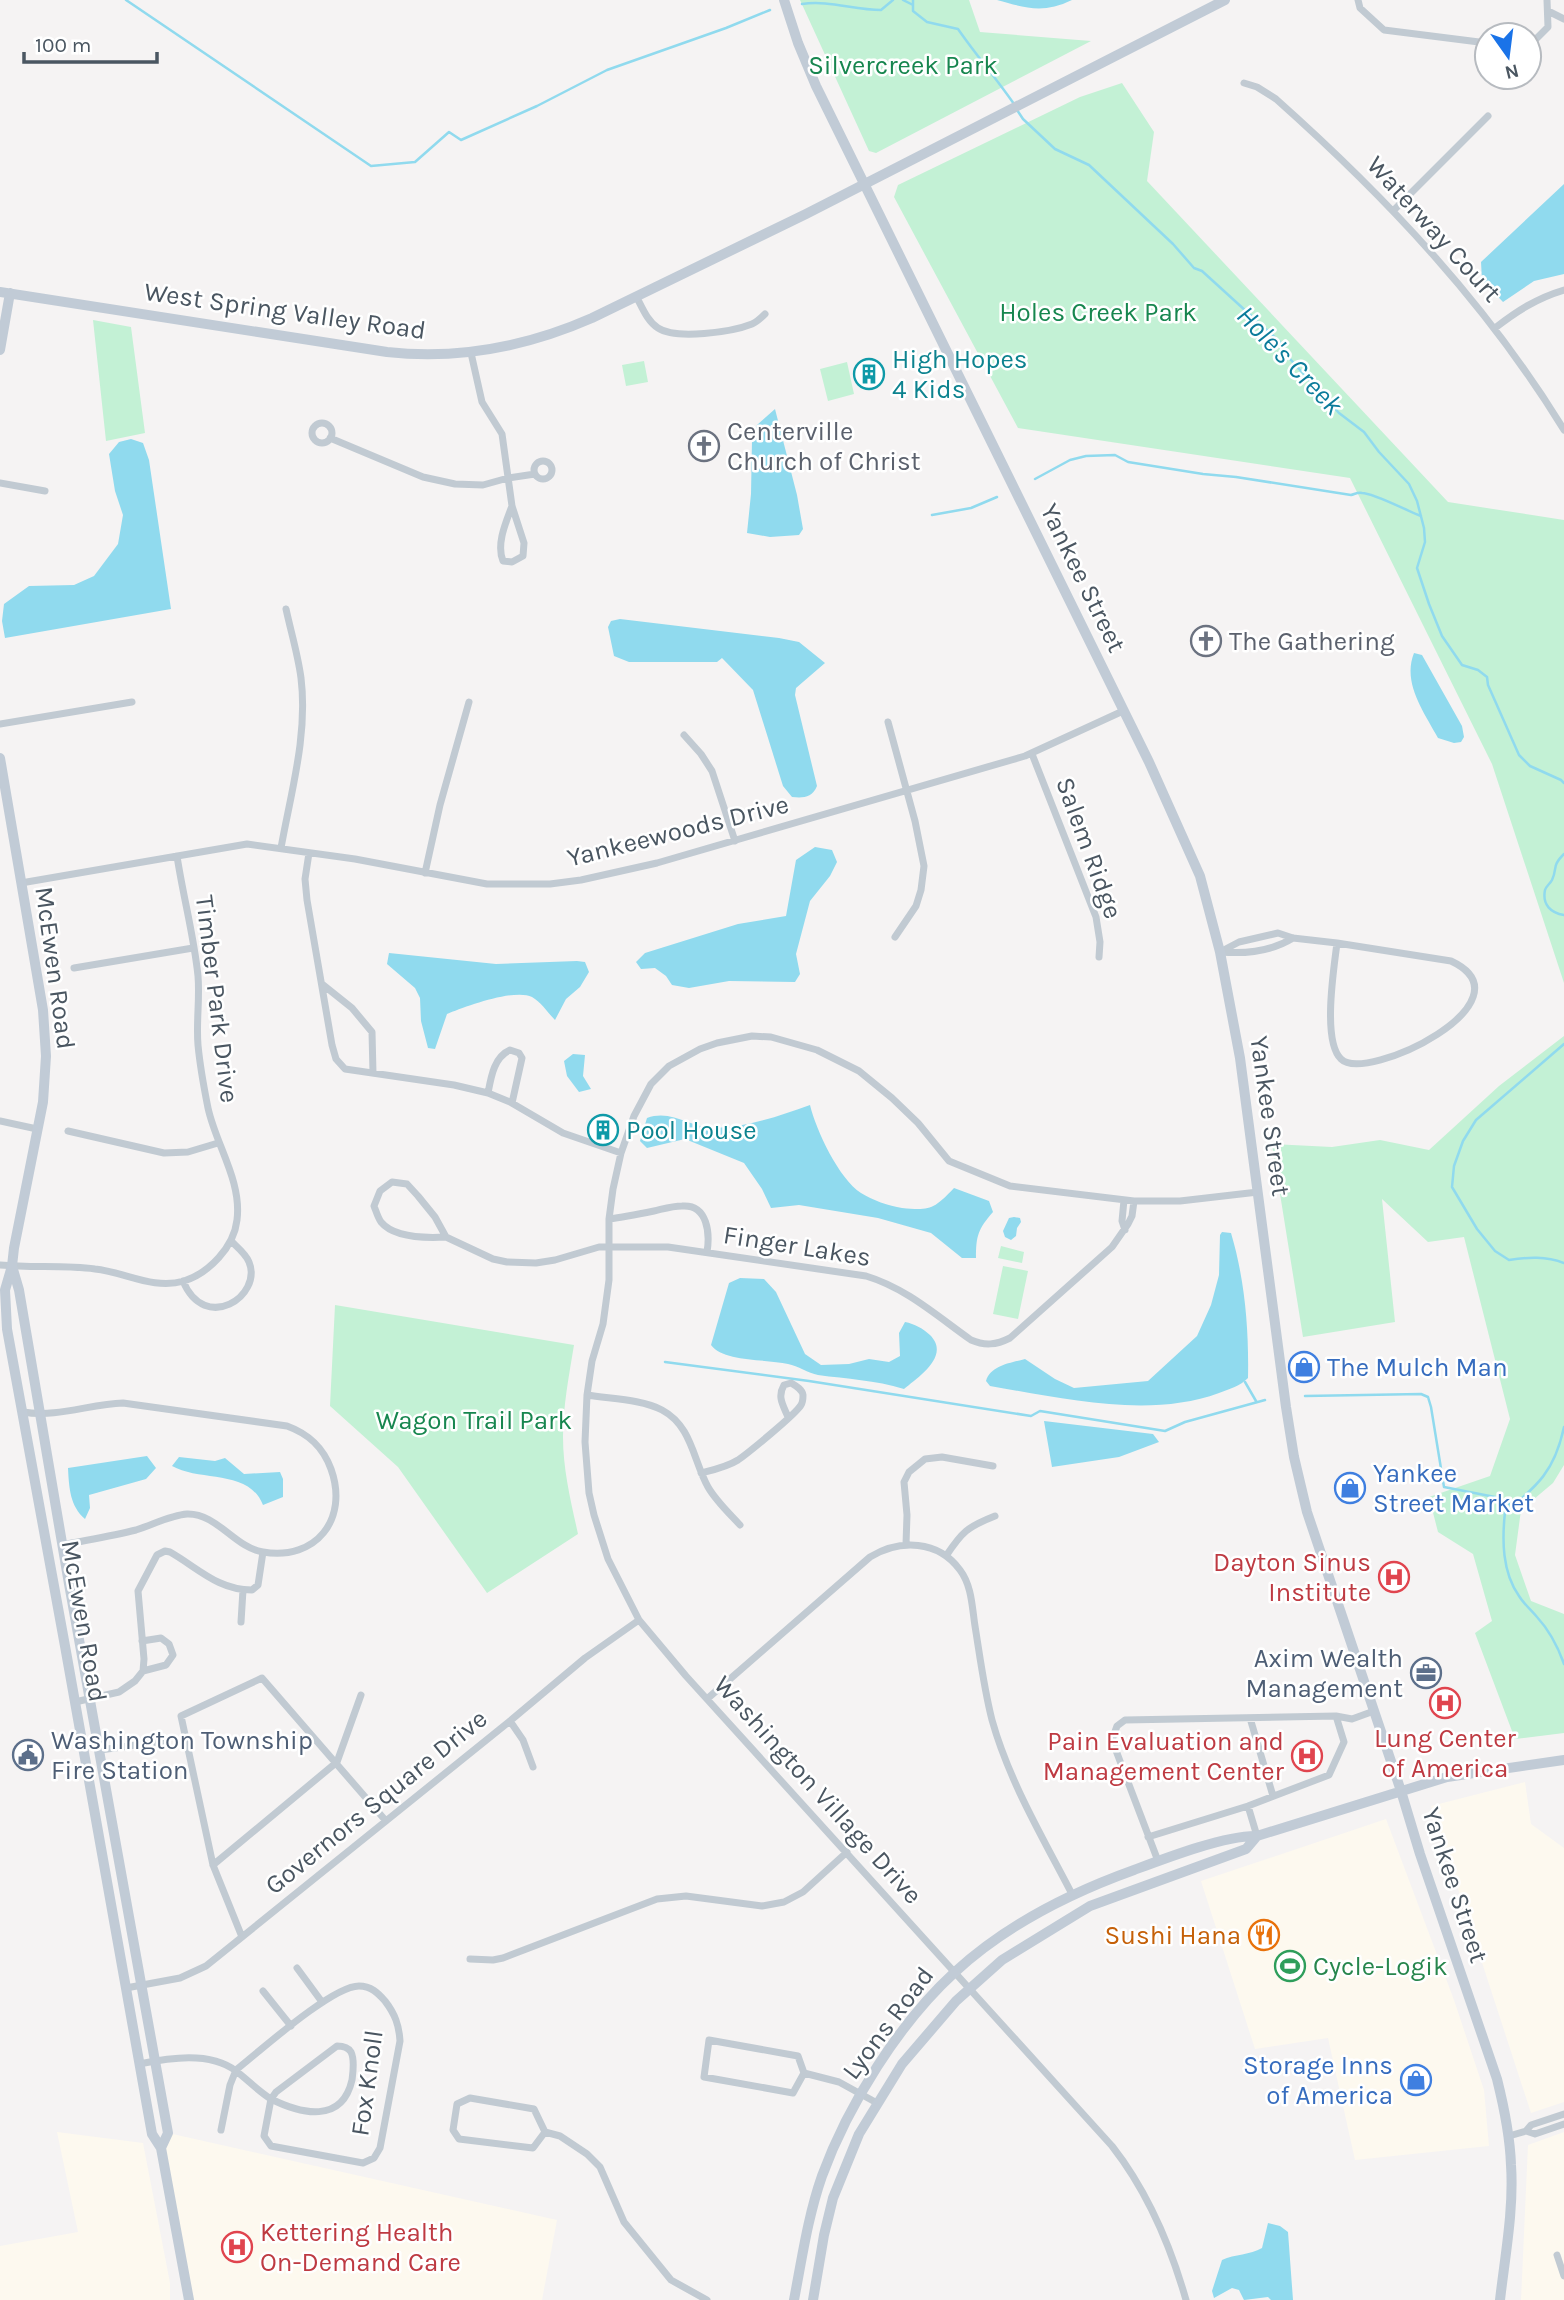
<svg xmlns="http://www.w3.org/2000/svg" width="1564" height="2300" font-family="Karla,sans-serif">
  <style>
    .commercial { fill: #fdf9ef }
    .green { fill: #c3f1d5 }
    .water { fill: #90daee }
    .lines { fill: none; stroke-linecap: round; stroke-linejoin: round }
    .stream { stroke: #90daee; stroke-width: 2.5 }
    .street { stroke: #c1cad2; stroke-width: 7 }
    .secondary { stroke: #c1cbd6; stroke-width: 10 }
    .labels { text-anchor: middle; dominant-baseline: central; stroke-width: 5; stroke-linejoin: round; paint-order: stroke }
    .park-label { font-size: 26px; fill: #17864f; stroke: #fff }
    .street-label { font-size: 26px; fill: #4a5661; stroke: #fff }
    .culture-label { font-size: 26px; fill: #0d838f; stroke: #fff; text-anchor: start }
    .worship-label { font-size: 26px; fill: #5b616d; stroke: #fff; text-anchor: start }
    .shop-label { font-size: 26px; fill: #366cbe; stroke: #fff; text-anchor: start }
    .health-label { font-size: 26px; fill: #be3a42; stroke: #fff; text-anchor: end }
    .service-label { font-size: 26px; fill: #4e5e75; stroke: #fff; text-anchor: end }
    .food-label { font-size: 26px; fill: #c56008; stroke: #fff; text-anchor: end }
    .leisure-label { font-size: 26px; fill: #27864d; stroke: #fff; text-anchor: start }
    .water-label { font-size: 28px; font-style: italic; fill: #0c7c9b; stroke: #fff }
  </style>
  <rect width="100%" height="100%" fill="#f5f3f3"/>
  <path class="commercial" d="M1525 1782 1531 1824 1564 1848V2102L1531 2113 1431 1806Z
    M1386 1819 1454 2000 1484 2090 1489 2146 1355 2160 1328 2038 1255 2049 1201 1881Z
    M57 2132 143 2143 170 2283V2300H0V2246L78 2232Z
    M1564 2132V2300H1521L1528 2145Z
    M168 2133 557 2220 542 2300H189L161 2148Z"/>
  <path class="green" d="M800 0H969L980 32 1091 41 876 153 869 151Z
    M1122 83 1154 132 1147 181 1448 502 1564 520V983L1492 764 1350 478 1018 428 894 197 898 185 1080 97Z
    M93 320 131 327 145 433 106 441Z
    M644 361 648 382 626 386 622 365Z
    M847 362 854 394 828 401 820 369Z
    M1564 1036V1465L1553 1483 1521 1510 1515 1555 1531 1601 1564 1614V1733L1515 1739 1475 1633 1492 1621 1473 1554 1438 1532 1429 1497 1490 1476 1510 1419 1464 1237 1428 1242 1382 1199 1395 1322 1303 1337 1272 1144 1332 1147 1380 1140 1429 1150 1499 1086Z
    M1001 1246 1024 1252 1022 1263 998 1258Z
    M1003 1266 1028 1271 1018 1319 993 1314Z
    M335 1305 574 1345C569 1376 563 1406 563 1437 563 1470 571 1502 578 1534L487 1593 398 1467 330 1406Z"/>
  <path class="water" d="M997 0H1072C1043 14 1026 8 997 0Z
    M1564 184V274L1534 281 1503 302 1482 280 1481 262Z
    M775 409 797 495 803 529 799 535 770 537 747 533 751 494 752 440 757 425Z
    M131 439 143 443 149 460 171 609 5 638 2 621 4 604 29 586 74 585 94 576 118 544 123 515 115 491 109 454 119 442Z
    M620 619 779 638 799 642 825 663 796 688 795 695 817 786C812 798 803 798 792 797L783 786 753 690 722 658 717 662H629L614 656 608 627 611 621Z
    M1414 653 1422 655 1462 726 1464 737 1461 742 1454 743 1438 738C1424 712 1402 683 1414 653Z
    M815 847 832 850 837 862 830 876 810 901 796 954 800 974 795 982 729 981 689 988 672 985 666 976 655 968 641 969 636 962 645 953 738 924 786 916 796 860Z
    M389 953 496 964 577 961 585 962 589 972 580 987 566 999 555 1020C548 1013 541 1002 532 997 515 988 464 1007 447 1014L435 1049 428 1048 421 1021 420 998 415 988 387 964Z
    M573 1054 585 1055 583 1076 591 1089 579 1092 567 1076 564 1061Z
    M810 1105C816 1130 839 1179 861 1193 872 1200 889 1206 902 1208 930 1211 934 1209 954 1188L989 1201 993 1212C978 1229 976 1236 976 1258H962L931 1233 878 1218 799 1205 771 1208 762 1189 744 1163 685 1139 647 1148 640 1141 647 1118C672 1109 690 1128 715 1128 748 1127 779 1116 810 1105Z
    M1014 1217 1020 1218 1021 1222 1017 1228 1016 1236 1011 1240 1005 1237 1003 1231 1009 1218Z
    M1222 1232 1231 1233C1245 1280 1249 1330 1248 1378 1240 1386 1230 1389 1219 1393 1149 1419 1061 1398 990 1386L986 1381C991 1365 1011 1363 1025 1359L1055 1379 1074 1388 1148 1381 1197 1336 1211 1305 1219 1275 1220 1235Z
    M740 1278 764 1279 776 1292 805 1354 821 1365 849 1364 869 1359 889 1362 900 1356 899 1333 905 1322C915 1324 922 1328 930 1335 951 1356 918 1377 904 1389 875 1380 847 1379 818 1375 808 1373 798 1366 788 1364 767 1359 723 1362 711 1345L729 1283Z
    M1044 1421 1153 1434 1159 1442 1119 1457 1052 1467Z
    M147 1456 156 1468 146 1479 89 1495 90 1508 85 1519C70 1506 69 1488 68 1468Z
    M179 1457 215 1461 225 1458 244 1474 280 1472 283 1479V1497L263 1505C249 1469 200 1482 172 1466Z
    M1268 2223 1280 2226 1288 2232 1293 2300H1271L1268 2297 1244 2300 1239 2290 1232 2288 1214 2298 1212 2291 1222 2260C1235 2254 1250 2255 1262 2248Z"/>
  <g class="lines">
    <path class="stream" d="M126 0 371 166 415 162 449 132 461 140 537 106 607 70 726 28 770 10
      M903 0 913 5
      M913 0V11L927 22 958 29C976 55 996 78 1014 104
      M802 4C829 0 854 10 881 10L893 0
      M1017 110 1023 119 1055 149 1089 165 1173 244 1194 268 1202 271 1280 342 1281 349 1339 413 1364 432 1379 452 1409 484 1417 501 1424 528 1425 542 1417 568 1429 604 1442 636 1462 665 1478 670 1487 677 1488 685 1519 755 1530 766 1561 780 1564 783
      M1035 479 1070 460 1086 456 1115 455 1128 462 1203 474 1236 477 1351 495C1355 494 1358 492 1362 493 1374 493 1407 511 1421 516
      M932 515 971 508 997 497
      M1564 854C1551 867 1558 867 1552 880 1550 884 1546 886 1545 890 1542 905 1551 913 1564 915
      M1564 1044 1476 1120 1463 1141 1454 1166 1452 1187 1477 1229 1495 1251 1509 1260C1528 1257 1546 1256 1564 1263
      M665 1362 809 1381 1031 1416 1040 1411 1165 1431 1185 1422 1265 1400
      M1245 1382 1256 1401
      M1305 1396 1421 1394 1428 1397 1431 1407 1444 1487 1500 1498 1512 1506
      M1564 1427C1555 1470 1538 1486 1505 1512 1502 1540 1502 1572 1519 1596 1524 1604 1531 1610 1537 1617 1549 1630 1558 1647 1564 1664"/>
    <path class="street" d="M1358 0 1360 8 1384 30 1487 43
      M1548 11 1564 19
      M1529 40 1537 38 1548 27 1547 0
      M1244 83 1257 87 1276 99C1386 197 1487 304 1564 430
      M1394 210 1488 116
      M636 296C642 307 647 321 658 328 676 340 732 332 752 324 757 322 761 318 765 314
      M1495 328C1517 311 1537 298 1564 290
      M471 353 482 402 502 434 512 506 524 543 523 556 512 562 503 561C496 544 506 522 512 506
      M312 433a10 10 0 1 1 20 0a10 10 0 1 1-20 0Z
      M330 438 423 477 455 484 483 485 508 478 535 474
      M534 470a9 9 0 1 1 18 0a9 9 0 1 1-18 0Z
      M0 483 45 491
      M888 722 915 821 924 866 921 890 916 906 895 937
      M0 724 132 702
      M684 735 701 754 712 771 735 841
      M1032 754 1096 917 1100 942 1099 957
      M281 848C291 792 308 735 301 678 298 655 291 632 286 609
      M309 853 305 879 307 900 332 1045 336 1059 345 1069 454 1085 488 1093 510 1102 563 1133 621 1153
      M425 873 440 805 469 702
      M21 883 247 844 355 859 487 884H550L581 880 657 863 1025 756 1123 711
      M1337 943 1451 961C1536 1001 1366 1084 1341 1059 1322 1041 1334 968 1337 943Z
      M1220 952 1239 942 1278 933 1293 938 1337 943
      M1221 952C1245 954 1272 951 1293 938
      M74 968 193 948
      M322 984 352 1008 372 1032 373 1073
      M488 1093C491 1077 494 1057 510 1050L519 1053 522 1058 512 1103
      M0 1121 37 1129
      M68 1131 164 1153 188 1152 218 1143
      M1124 1200 1122 1221 1125 1230
      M609 1219C624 1217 639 1214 654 1211 663 1209 672 1206 682 1206 708 1204 710 1234 707 1252
      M446 1237C428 1238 394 1238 381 1222 378 1218 376 1211 374 1206L380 1191 392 1182 407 1184 418 1196 435 1217 446 1237 493 1259 507 1262 536 1263 555 1260 599 1247H668L866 1276C906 1288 937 1316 971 1340 985 1346 996 1345 1010 1338L1112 1247 1128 1224 1132 1216 1134 1201
      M0 1265C32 1268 64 1265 95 1269 125 1272 153 1290 184 1281 209 1273 234 1247 237 1220 242 1181 216 1145 208 1108 204 1088 200 1066 198 1045 196 1022 200 999 198 976 194 936 183 896 177 856
      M183 1281C205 1334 263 1296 249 1262 246 1254 237 1247 231 1241
      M587 1395C610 1399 641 1399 662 1410 692 1426 693 1460 708 1487 716 1501 729 1513 740 1525
      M23 1412C57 1418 90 1404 123 1403L287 1426C309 1434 323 1447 331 1469 349 1519 316 1561 263 1552 235 1548 217 1513 187 1514 171 1515 152 1525 136 1530 112 1536 87 1540 62 1545
      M701 1473C713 1470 727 1467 738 1460 748 1453 796 1414 801 1405 803 1402 803 1398 803 1395 802 1389 796 1386 791 1383L784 1385C777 1397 783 1405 788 1417
      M906 1544 907 1515 904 1482 909 1472 925 1459 942 1457 993 1466
      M946 1556C962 1532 967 1527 995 1516
      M241 1622 243 1590
      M142 1641 161 1638 169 1644 173 1655 166 1665 143 1671
      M707 1699 870 1557C900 1539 938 1540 960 1570 972 1586 972 1607 975 1626 980 1657 984 1689 992 1720 1009 1781 1043 1838 1072 1894
      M75 1702 119 1692 135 1681 143 1671 144 1659 138 1591 157 1555 165 1551 170 1552C198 1568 218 1590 252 1590L258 1585 263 1552
      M1250 1718 1273 1796
      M510 1721 523 1740 533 1767
      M100 1750 165 1741
      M1248 1806 1257 1836
      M1148 1837 1248 1806 1329 1775 1344 1742 1336 1716
      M1158 1861 1112 1740 1117 1726 1125 1720 1336 1716 1352 1719 1374 1711
      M213 1865 337 1762 361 1695
      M242 1937 213 1865 181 1716 262 1678 386 1821
      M470 1959 493 1960 503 1958 657 1899 686 1896 762 1906 784 1902 803 1892 847 1852
      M297 1968 322 2002
      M126 1988 180 1978 206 1966 510 1721 585 1658 639 1620
      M263 1991 291 2026
      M337 2046C343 2046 348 2047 351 2052 355 2060 353 2072 352 2080 342 2124 301 2114 271 2099L276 2092Z
      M139 2064C169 2058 210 2051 236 2071 248 2080 258 2091 271 2099L264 2136 271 2146 363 2163 374 2158 380 2148 400 2041C399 2025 395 2014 385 2001 378 1993 371 1986 359 1986 332 1986 260 2051 236 2070L230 2085 221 2130
      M804 2073 793 2093 704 2077 709 2040 798 2056 804 2073 839 2082 877 2103
      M470 2098 534 2109 545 2132 533 2148 459 2139 453 2130 457 2104Z
      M1526 2131 1531 2125 1564 2114
      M545 2132 560 2136 587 2154 600 2167 624 2222 671 2280 707 2300
      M1509 2136 1526 2131 1535 2134 1564 2124
      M1557 2255 1564 2276
      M1186 2300C1170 2244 1148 2192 1112 2146L686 1676 639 1620 608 1559 594 1515 589 1493 585 1442 587 1395 592 1361 603 1324 609 1280V1219L613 1189 621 1153 634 1116 651 1084 669 1066 700 1049 717 1043 752 1036 771 1037 817 1050 859 1071 892 1098 918 1123 949 1161 1010 1186 1134 1201H1180L1258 1192"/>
    <path class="secondary" d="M784 0 798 43 816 86 1149 762 1200 876 1220 952 1240 1058 1286 1407 1294 1457 1307 1512 1401 1791 1420 1854 1497 2079C1504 2107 1510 2135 1511 2165 1514 2209 1505 2256 1500 2300
      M0 292 387 352C458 360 526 347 592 318L806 214 1225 0
      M0 350 10 293
      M0 758 43 1010 46 1056 43 1102 14 1248 12 1266 5 1290 7 1329 65 1646 152 2134 161 2148 189 2300
      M12 1266 19 1290 69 1584 168 2133 161 2148
      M794 2300C802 2258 808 2216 822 2176 848 2105 899 2023 955 1972 1006 1925 1070 1893 1134 1870 1166 1858 1226 1835 1257 1836L1447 1777 1564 1760
      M813 2300 824 2235 833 2198 859 2134 902 2064 956 2001 1002 1960 1090 1906 1246 1849 1257 1836"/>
  </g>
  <defs>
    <g id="building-ring" transform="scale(1.575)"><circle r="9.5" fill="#fff" stroke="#0f9aa8" stroke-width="1.5"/><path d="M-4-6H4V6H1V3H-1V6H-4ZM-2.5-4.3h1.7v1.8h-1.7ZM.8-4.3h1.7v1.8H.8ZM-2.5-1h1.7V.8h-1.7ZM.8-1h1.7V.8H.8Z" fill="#0f9aa8"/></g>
    <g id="church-ring" transform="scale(1.575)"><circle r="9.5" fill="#fff" stroke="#6b7280" stroke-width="1.5"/><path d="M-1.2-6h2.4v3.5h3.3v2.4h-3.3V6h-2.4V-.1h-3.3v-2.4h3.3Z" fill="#6b7280"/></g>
    <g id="shop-ring" transform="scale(1.575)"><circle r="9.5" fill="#fff" stroke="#3f7fe0" stroke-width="1.5"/><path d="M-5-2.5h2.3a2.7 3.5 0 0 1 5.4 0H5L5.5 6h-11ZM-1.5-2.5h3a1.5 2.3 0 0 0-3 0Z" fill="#3f7fe0"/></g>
    <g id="hospital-ring" transform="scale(1.575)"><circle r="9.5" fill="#fff" stroke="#e0444e" stroke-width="1.5"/><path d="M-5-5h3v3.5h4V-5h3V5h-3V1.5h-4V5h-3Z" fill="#e0444e"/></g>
    <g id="office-ring" transform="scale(1.575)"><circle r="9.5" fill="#fff" stroke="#5c6f8a" stroke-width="1.5"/><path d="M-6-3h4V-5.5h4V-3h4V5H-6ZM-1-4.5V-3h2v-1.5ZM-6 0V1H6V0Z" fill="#5c6f8a"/></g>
    <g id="civic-ring" transform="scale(1.575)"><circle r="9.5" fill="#fff" stroke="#5c6f8a" stroke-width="1.5"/><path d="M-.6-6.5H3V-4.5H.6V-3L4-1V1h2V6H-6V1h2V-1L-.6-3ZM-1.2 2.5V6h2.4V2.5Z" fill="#5c6f8a"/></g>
    <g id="restaurant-ring" transform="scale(1.575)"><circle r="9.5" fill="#fff" stroke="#e8710a" stroke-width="1.5"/><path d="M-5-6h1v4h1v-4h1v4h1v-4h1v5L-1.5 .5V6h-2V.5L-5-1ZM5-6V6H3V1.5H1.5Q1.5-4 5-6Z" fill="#e8710a"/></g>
    <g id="stadium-ring" transform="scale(1.575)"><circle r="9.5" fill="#fff" stroke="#2e9e5b" stroke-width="1.5"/><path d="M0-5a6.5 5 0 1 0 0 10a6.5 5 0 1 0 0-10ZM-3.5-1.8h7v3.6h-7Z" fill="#2e9e5b"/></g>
  </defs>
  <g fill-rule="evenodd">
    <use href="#building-ring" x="869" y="374"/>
    <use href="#church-ring" x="704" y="446"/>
    <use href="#church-ring" x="1206" y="641"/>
    <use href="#building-ring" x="603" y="1130"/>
    <use href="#shop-ring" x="1304" y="1367"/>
    <use href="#shop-ring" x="1350" y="1488"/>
    <use href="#hospital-ring" x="1394" y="1577"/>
    <use href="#office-ring" x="1426" y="1673"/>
    <use href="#hospital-ring" x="1445" y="1703"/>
    <use href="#civic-ring" x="28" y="1755"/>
    <use href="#hospital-ring" x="1307" y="1756"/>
    <use href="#restaurant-ring" x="1264" y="1935"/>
    <use href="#stadium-ring" x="1290" y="1966"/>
    <use href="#shop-ring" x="1416" y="2080"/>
    <use href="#hospital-ring" x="237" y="2247"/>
  </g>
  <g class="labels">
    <g class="park-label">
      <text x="903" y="65">Silvercreek Park</text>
      <text x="1098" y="312">Holes Creek Park</text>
      <text x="474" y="1420">Wagon Trail Park</text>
    </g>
    <g class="street-label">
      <text transform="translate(1434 229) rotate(48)">Waterway Court</text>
      <text transform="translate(285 311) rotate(8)">West Spring Valley Road</text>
      <text transform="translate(1083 578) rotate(64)">Yankee Street</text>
      <text transform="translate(678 831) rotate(-14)">Yankeewoods Drive</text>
      <text transform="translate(1089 848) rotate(70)">Salem Ridge</text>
      <text transform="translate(55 968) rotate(82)">McEwen Road</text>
      <text transform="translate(217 999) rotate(83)">Timber Park Drive</text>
      <text transform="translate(1270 1116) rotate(82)">Yankee Street</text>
      <text transform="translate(797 1246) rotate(9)">Finger Lakes</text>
      <text transform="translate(84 1621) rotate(80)">McEwen Road</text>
      <text transform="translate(818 1790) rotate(48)">Washington Village Drive</text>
      <text transform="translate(376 1802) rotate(-39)">Governors Square Drive</text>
      <text transform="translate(1455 1885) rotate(72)">Yankee Street</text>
      <text transform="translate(888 2023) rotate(-53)">Lyons Road</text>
      <text transform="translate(367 2083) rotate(-82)">Fox Knoll</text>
    </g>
    <g class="culture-label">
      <text x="892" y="359">High Hopes<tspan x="892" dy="30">4 Kids</tspan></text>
      <text x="626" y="1130">Pool House</text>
    </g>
    <g class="worship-label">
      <text x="727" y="431">Centerville<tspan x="727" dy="30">Church of Christ</tspan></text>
      <text x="1229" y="641">The Gathering</text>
    </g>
    <g class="shop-label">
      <text x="1327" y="1367">The Mulch Man</text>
      <text x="1373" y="1473">Yankee<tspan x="1373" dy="30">Street Market</tspan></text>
      <text x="1393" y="2065" text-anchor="end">Storage Inns<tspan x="1393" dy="30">of America</tspan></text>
    </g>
    <g class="health-label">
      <text x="1371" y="1562">Dayton Sinus<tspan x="1371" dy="30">Institute</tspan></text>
      <text x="1445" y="1738" text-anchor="middle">Lung Center<tspan x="1445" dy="30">of America</tspan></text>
      <text x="1284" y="1741">Pain Evaluation and<tspan x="1284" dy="30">Management Center</tspan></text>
      <text x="260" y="2232" text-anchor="start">Kettering Health<tspan x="260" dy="30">On-Demand Care</tspan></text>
    </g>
    <g class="service-label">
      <text x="1403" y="1658">Axim Wealth<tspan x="1403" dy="30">Management</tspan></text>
      <text x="51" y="1740" text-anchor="start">Washington Township<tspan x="51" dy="30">Fire Station</tspan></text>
    </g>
    <g class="food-label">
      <text x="1241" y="1935">Sushi Hana</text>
    </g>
    <g class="leisure-label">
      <text x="1313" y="1966">Cycle-Logik</text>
    </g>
    <g class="water-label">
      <text transform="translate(1290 360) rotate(46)">Hole's Creek</text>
    </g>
  </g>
  <g transform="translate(1508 56) rotate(166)"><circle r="33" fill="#ffffff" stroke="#b7bbc0" stroke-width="2"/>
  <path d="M0-5L12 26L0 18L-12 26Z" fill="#1a73e8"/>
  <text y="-10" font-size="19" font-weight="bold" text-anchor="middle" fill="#4a5661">N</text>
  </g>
  <path d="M24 52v10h133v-10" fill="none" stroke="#4a5661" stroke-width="3.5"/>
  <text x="35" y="52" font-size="21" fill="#4a5661" stroke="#ffffff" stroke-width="5" paint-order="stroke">100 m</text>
</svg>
